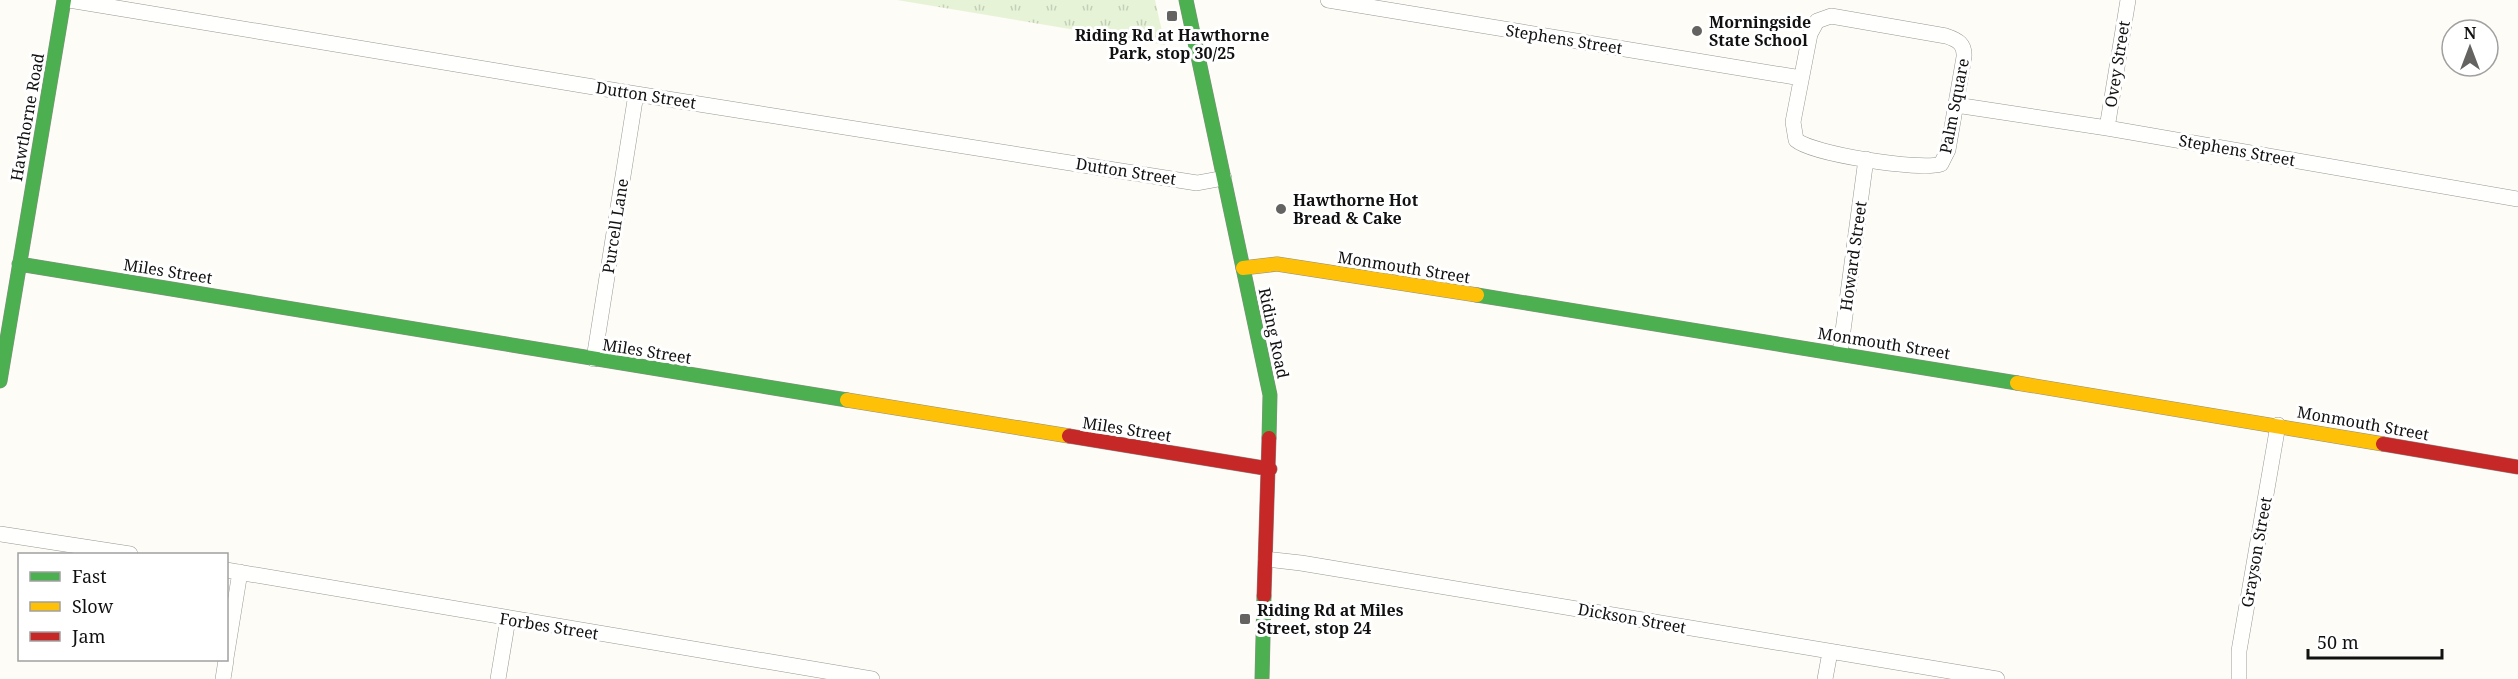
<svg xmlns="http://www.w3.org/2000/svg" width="2518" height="679" font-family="'Noto Serif',serif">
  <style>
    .park { fill: url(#park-tufts) }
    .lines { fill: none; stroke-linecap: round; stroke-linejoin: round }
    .street-casing { stroke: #979795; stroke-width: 16 }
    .fast-casing { stroke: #8e8d8b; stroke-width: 15 }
    .slow-casing { stroke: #8e8d8b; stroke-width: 15 }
    .jam-casing { stroke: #8e8d8b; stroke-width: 15 }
    .street { stroke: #fffffe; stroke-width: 15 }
    .fast { stroke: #4caf50; stroke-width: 14 }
    .slow { stroke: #ffc107; stroke-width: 14 }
    .jam { stroke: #c62828; stroke-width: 14 }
    .poi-dot { fill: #646362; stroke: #fff; stroke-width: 2 }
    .labels { text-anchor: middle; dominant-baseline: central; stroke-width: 6; stroke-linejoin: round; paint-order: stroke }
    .poi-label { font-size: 16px; font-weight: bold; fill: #111; stroke: #fff; text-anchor: start }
    .street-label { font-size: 16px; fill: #111; stroke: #fff }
  </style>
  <defs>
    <pattern id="park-tufts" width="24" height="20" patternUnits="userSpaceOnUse" patternTransform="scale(1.5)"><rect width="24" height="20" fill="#e7f3d7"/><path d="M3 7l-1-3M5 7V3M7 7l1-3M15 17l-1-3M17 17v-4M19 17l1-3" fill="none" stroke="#c5cfb8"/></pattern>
  </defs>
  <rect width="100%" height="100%" fill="#fdfcf7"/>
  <path class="park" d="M897 0H1155L1165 45Z"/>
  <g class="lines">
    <g class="street-casing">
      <path id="street" d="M69 0 636 94 1197 183 1224 178
        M1328 0 1801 78
        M1831 16 1946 36C1958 40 1965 44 1964 57L1948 150 1941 164C1920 171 1813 154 1796 140L1793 122 1810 34 1817 21Z
        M1956 105 2107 128 2518 199
        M2107 128 2128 0
        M1840 353 1866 159
        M594 359 636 94
        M0 534 130 554
        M1266 559 1301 563 1997 679
        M226 570 872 679
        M226 658 240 572
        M223 679 226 660
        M498 679 508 619
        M1825 679 1830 652
        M2239 679V651L2278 425"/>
    </g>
    <g class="fast-casing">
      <path id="fast" d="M1186 0 1270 395 1269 438
        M19 264 847 400
        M1477 295 2017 383
        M0 381 64 0
        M1262 679 1264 596"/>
    </g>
    <g class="slow-casing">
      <path id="slow" d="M1243 268 1277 264 1477 295
        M2017 383 2383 444
        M847 400 1069 436"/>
    </g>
    <g class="jam-casing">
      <path id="jam" d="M1069 436 1270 469
        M2383 444 2518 467
        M1264 596 1269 438"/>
    </g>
    <use href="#street" class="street"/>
    <use href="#fast" class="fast"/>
    <use href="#slow" class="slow"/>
    <use href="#jam" class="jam"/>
  </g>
  <g class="poi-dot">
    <rect x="1166" y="10" width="12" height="12" rx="3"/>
    <circle cx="1697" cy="31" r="6"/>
    <circle cx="1281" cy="209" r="6"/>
    <rect x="1239" y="613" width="12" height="12" rx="3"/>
  </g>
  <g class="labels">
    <g class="poi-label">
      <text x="1709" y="22">Morningside<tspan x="1709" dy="18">State School</tspan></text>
      <text x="1172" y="35" text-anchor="middle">Riding Rd at Hawthorne<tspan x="1172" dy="18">Park, stop 30/25</tspan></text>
      <text x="1293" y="200">Hawthorne Hot<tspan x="1293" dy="18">Bread &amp; Cake</tspan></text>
      <text x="1257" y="610">Riding Rd at Miles<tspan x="1257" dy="18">Street, stop 24</tspan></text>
    </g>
    <g class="street-label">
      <text transform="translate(1564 39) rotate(9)">Stephens Street</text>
      <text transform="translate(2117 64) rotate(-81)">Ovey Street</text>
      <text transform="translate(646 95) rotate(9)">Dutton Street</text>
      <text transform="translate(1954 106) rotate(-79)">Palm Square</text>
      <text transform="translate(27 117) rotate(-80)">Hawthorne Road</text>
      <text transform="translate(2237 150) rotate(10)">Stephens Street</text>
      <text transform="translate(1126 171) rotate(9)">Dutton Street</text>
      <text transform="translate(615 226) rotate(-81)">Purcell Lane</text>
      <text transform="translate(1853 256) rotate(-82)">Howard Street</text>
      <text transform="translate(1404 267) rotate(9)">Monmouth Street</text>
      <text transform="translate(168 271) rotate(9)">Miles Street</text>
      <text transform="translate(1274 333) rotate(78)">Riding Road</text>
      <text transform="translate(1884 343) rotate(9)">Monmouth Street</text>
      <text transform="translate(647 351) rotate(9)">Miles Street</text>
      <text transform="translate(2363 423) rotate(10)">Monmouth Street</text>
      <text transform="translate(1127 429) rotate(9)">Miles Street</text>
      <text transform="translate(2256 552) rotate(-80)">Grayson Street</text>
      <text transform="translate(1632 618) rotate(10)">Dickson Street</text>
      <text transform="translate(549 626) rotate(9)">Forbes Street</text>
    </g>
  </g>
  <rect x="18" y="553" width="210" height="108" fill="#ffffff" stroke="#a0a0a0" stroke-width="1.5"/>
  <rect x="30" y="572" width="30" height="9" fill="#4caf50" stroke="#a0a0a0" stroke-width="1.5"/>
  <text x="72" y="583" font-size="18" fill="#111111">Fast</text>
  <rect x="30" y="602" width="30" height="9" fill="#ffc107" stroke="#a0a0a0" stroke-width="1.5"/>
  <text x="72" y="613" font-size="18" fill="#111111">Slow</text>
  <rect x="30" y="632" width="30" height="9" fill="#c62828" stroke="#a0a0a0" stroke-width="1.5"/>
  <text x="72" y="643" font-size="18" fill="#111111">Jam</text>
  <g transform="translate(2470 48)"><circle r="28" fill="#ffffff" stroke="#a0a0a0" stroke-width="1.5"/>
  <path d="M0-4.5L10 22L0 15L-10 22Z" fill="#646362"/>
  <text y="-9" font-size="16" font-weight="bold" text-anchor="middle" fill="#111111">N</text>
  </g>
  <path d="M2308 649v9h134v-9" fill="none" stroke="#111111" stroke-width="3"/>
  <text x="2317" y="649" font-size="18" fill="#111111" stroke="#ffffff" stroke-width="4.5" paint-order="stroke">50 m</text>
</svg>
